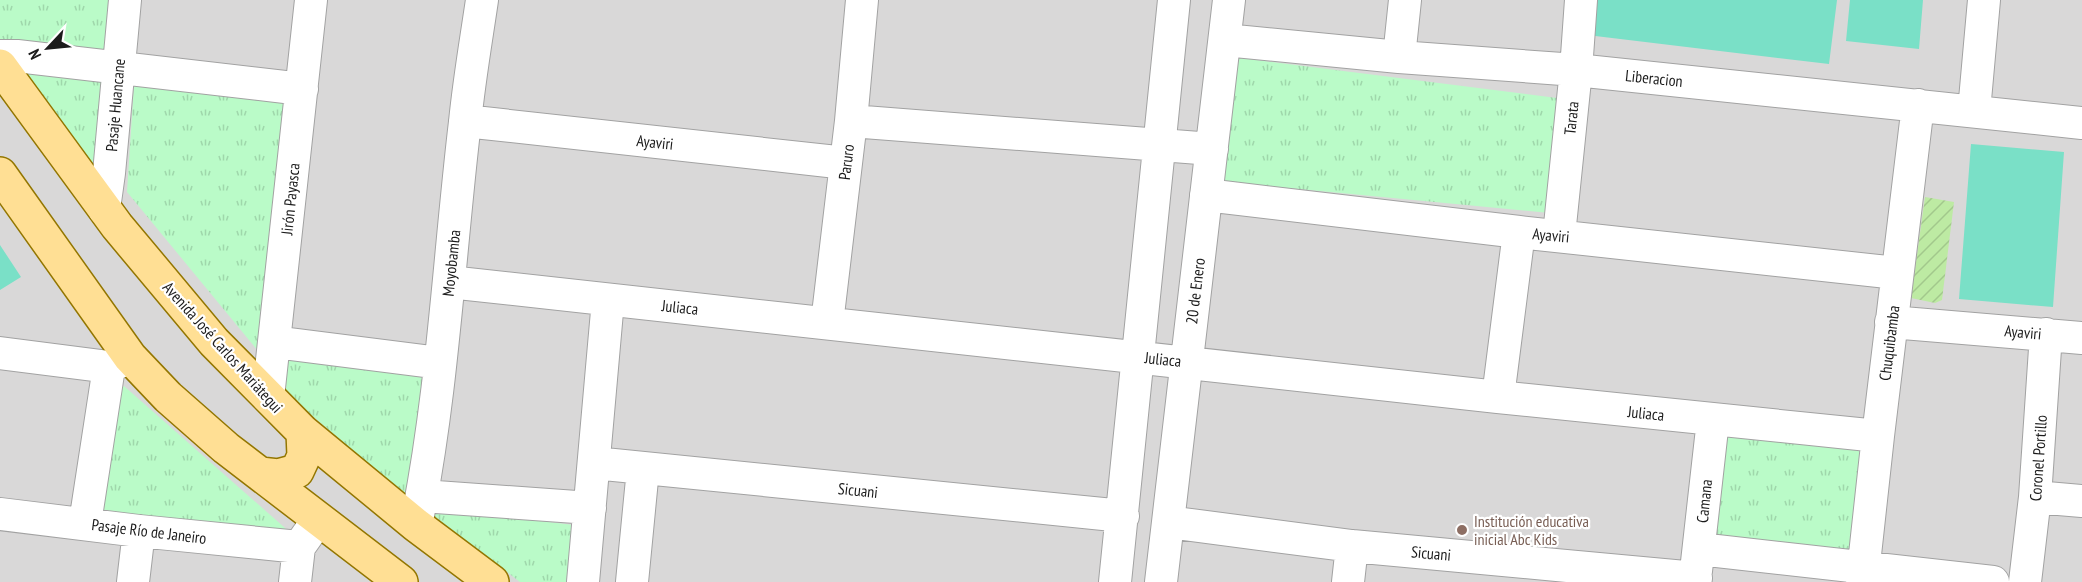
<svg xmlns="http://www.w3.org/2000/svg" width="2082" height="582" font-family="'PT Sans Narrow',sans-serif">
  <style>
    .residential { fill: #d9d8d8 }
    .park { fill: url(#park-tufts) }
    .garden { fill: url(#garden-furrows) }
    .pitch { fill: #7ae0c7 }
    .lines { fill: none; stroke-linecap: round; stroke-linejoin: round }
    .minor-casing { stroke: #a2a2a2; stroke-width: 34 }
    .major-casing { stroke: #937600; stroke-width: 36 }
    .minor { stroke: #fff; stroke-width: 32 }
    .major { stroke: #ffdf94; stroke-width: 33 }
    .education-dot { fill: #8d6e63; stroke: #fff; stroke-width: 2 }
    .labels { text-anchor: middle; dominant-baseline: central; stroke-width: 4.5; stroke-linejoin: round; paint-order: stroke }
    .street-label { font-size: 16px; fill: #1b1b1b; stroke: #fff }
    .education-label { font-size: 16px; fill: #785e54; stroke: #fff; text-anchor: start }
  </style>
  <defs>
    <pattern id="park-tufts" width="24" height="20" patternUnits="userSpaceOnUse" patternTransform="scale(1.5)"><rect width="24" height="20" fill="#bafbc8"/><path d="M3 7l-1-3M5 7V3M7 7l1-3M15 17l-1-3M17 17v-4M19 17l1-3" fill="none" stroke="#9fd7ab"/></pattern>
    <pattern id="garden-furrows" width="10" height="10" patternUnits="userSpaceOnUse" patternTransform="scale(1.5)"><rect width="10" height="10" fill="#bdeaa3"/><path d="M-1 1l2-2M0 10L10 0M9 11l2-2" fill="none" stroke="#a2c88c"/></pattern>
  </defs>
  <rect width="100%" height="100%" fill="#edebe0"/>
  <path class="residential" d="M0 0H2082V582H0Z"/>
  <path class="park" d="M0 0H113L108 56 0 41Z
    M1241 58 1557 98 1550 213 1224 182 1235 60Z
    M17 63 108 74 101 178Z
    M134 84 287 95 258 351 127 192Z
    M299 354 424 372 412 501 282 390 284 361Z
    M124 386 293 535 100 516 119 391Z
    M1720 427 1873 443 1857 558 1707 540Z
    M431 508 574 525 566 582H520L430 513Z"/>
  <path class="garden" d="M1925 197 1954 202 1942 300 1935 303 1911 298Z"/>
  <path class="pitch" d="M1591 0H1837L1829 64 1587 35Z
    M1850 0H1923L1919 49 1846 41Z
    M1971 144 2064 152 2053 307 1959 299Z
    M0 245 21 277 0 290Z"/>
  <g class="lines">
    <g class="minor-casing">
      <path id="minor" d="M1225 40 1399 57 1576 70 2082 123
        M0 56H17L302 89
        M1399 57 1405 0
        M1974 111 1984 0
        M465 121 846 163
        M851 121 1212 149
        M1206 195 1519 232 1897 273
        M104 209 109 173 125 0
        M1559 235 1576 70 1581 0
        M449 282 1498 397 1878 436
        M1891 322 2082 338
        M827 323 851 121 862 0
        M274 342 440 363
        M0 353 109 367
        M268 397 311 0
        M1498 397 1519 232
        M594 463 1123 516
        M422 496 590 508
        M2035 497 2082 501
        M0 514 139 531 299 547
        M1168 522 1352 546 1696 578
        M85 523 109 367 130 357
        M416 525C443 392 449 256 465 122 469 81 476 41 482 0
        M1699 549 1993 582
        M1696 571 1713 420
        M133 582 139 531
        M295 582 299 547 311 530
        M583 582 608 300
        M632 582 643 469
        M1115 582 1174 0
        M1161 582 1229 0
        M1348 582 1352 546
        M1862 582 1878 436 1918 105
        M2025 582 2035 497 2046 334"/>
    </g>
    <g class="major-casing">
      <path id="major" d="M0 66 117 226 214 342 303 432 416 525 492 582
        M0 174 130 357 168 397 226 448 401 582
        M260 474 278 476 297 471 304 456 303 432"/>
    </g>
    <use href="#minor" class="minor"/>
    <use href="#major" class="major"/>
  </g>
  <circle class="education-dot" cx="1462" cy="530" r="6"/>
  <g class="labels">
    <g class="street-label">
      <text transform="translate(1654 78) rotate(6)">Liberacion</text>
      <text transform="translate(115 105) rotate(-85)">Pasaje Huancane</text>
      <text transform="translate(1571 118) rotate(-84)">Tarata</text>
      <text transform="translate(655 142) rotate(6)">Ayaviri</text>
      <text transform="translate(846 162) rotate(-83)">Paruro</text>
      <text transform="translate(290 199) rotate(-84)">Jirón Payasca</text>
      <text transform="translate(1551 235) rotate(5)">Ayaviri</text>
      <text transform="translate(451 263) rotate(-84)">Moyobamba</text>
      <text transform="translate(1195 291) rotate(-83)">20 de Enero</text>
      <text transform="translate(680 307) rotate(6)">Juliaca</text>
      <text transform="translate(2023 332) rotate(5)">Ayaviri</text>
      <text transform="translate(1889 343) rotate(-83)">Chuquibamba</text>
      <text transform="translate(223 347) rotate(48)">Avenida José Carlos Mariátegui</text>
      <text transform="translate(1163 359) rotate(6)">Juliaca</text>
      <text transform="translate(1646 413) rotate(6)">Juliaca</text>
      <text transform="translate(2038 458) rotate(-86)">Coronel Portillo</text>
      <text transform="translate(858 490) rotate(6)">Sicuani</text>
      <text transform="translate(1704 501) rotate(-84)">Camana</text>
      <text transform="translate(149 531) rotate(7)">Pasaje Río de Janeiro</text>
      <text transform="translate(1431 553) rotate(5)">Sicuani</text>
    </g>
    <g class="education-label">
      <text x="1474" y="521">Institución educativa<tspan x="1474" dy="18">inicial Abc Kids</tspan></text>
    </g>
  </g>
  <g transform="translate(48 48) rotate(244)" stroke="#ffffff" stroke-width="4.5" paint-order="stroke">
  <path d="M0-4.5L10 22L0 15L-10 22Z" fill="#1b1b1b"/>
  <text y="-9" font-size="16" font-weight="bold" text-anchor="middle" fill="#1b1b1b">N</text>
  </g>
</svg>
